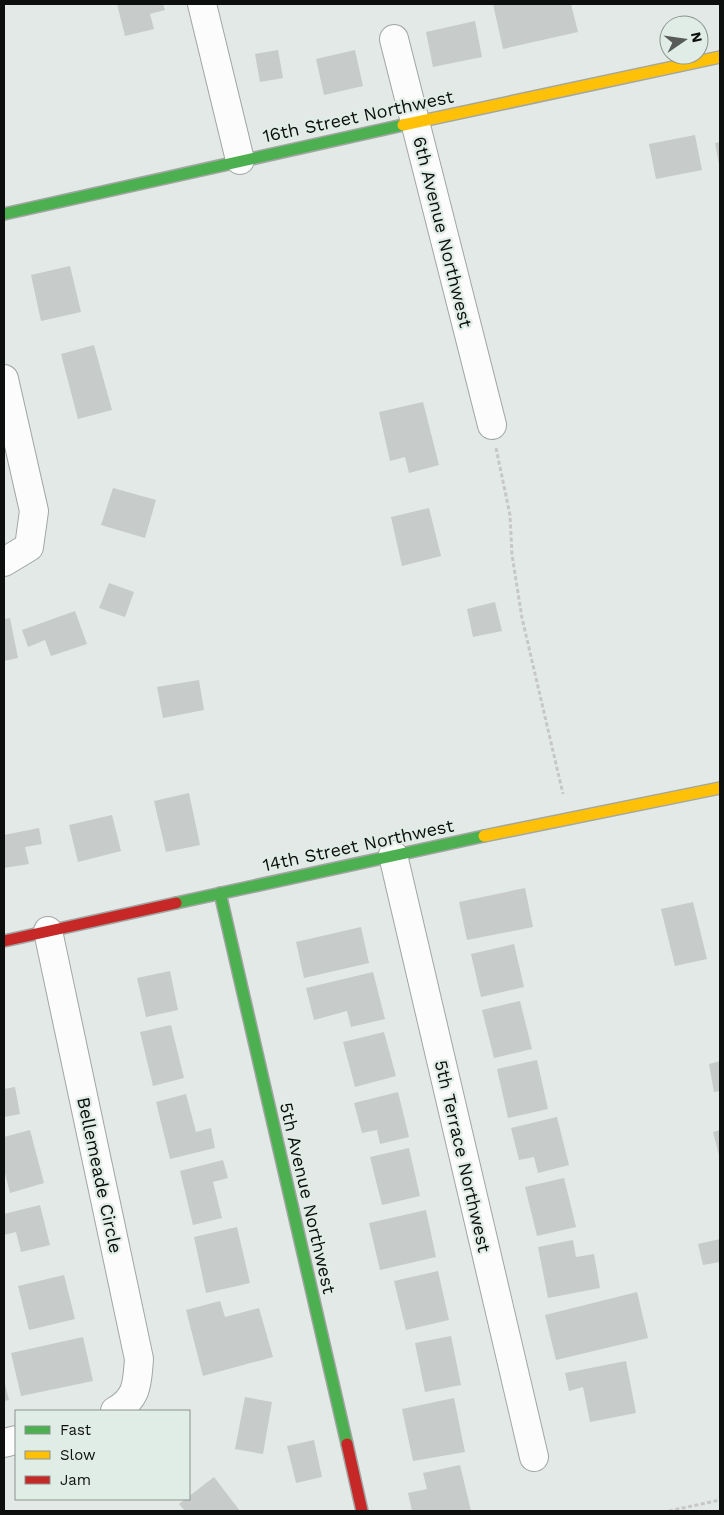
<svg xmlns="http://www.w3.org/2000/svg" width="724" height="1515" font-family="'Work Sans',sans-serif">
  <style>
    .building { fill: #c7cbc9 }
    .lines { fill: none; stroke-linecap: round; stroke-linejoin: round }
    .street-casing { stroke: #a1a6a3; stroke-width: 30 }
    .fast-casing { stroke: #a1a6a3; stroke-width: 14 }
    .slow-casing { stroke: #a1a6a3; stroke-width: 14 }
    .jam-casing { stroke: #a1a6a3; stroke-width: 14 }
    .path { stroke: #c6c8c8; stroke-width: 3; stroke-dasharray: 4 2.5; stroke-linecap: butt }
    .street { stroke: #fbfcfb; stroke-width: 28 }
    .fast { stroke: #4caf50; stroke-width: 11 }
    .slow { stroke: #ffc107; stroke-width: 11 }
    .jam { stroke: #c62828; stroke-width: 11 }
    .labels { text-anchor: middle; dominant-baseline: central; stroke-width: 4.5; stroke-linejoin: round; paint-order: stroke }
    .street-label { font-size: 18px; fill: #0c0f0d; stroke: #e0ece6 }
  </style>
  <rect width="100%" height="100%" fill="#e3e9e6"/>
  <path class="building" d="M117 4H163L165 10 150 14 154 29 125 36Z
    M493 4H571L578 32 503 49Z
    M475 21 482 57 433 67 426 32Z
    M278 50 283 78 260 82 255 54Z
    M355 50 363 86 324 95 316 59Z
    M695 135 702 170 656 179 649 144Z
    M720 142V164H719L715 143Z
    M70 266 81 312 41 321 31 275Z
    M94 345 112 410 78 419 61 354Z
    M423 402 439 465 409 473 405 457 390 461 379 412Z
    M113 488 156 500 145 538 101 525Z
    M429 508 441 556 402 566 391 517Z
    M109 583 134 592 125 617 99 608Z
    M495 602 502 631 473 637 467 609Z
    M75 611 87 644 51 656 45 640 28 647 22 630Z
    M10 618 18 658 4 661V619Z
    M199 680 204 710 163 718 157 687Z
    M189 793 200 845 166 852 154 801Z
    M112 815 121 851 78 862 69 825Z
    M39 828 42 844 25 847 29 864 4 868V835Z
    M525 888 533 927 467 940 459 902Z
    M693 902 707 959 675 966 661 909Z
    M361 927 369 963 304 978 296 942Z
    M514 944 524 987 481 997 471 954Z
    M170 971 178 1010 146 1017 137 978Z
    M373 972 385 1019 351 1027 347 1011 314 1020 306 988Z
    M520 1001 532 1049 494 1058 482 1010Z
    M171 1025 184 1078 153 1086 140 1032Z
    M384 1032 396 1076 355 1087 343 1042Z
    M537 1060 548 1109 508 1118 497 1069Z
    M720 1061V1091L714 1092 709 1064Z
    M15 1087 20 1114 4 1117V1089Z
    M398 1092 409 1137 380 1144 377 1130 362 1133 354 1103Z
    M186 1094 196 1132 211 1128 215 1148 170 1159 156 1102Z
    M557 1117 569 1165 538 1173 534 1157 519 1160 511 1128Z
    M30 1130 44 1183 10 1193 4 1169V1137Z
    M720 1130V1159L713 1132Z
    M409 1148 420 1196 382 1205 370 1157Z
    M223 1160 228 1178 213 1182 222 1218 193 1225 180 1171Z
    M564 1178 576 1227 537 1236 525 1187Z
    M40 1205 50 1245 21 1252 16 1232 4 1235V1214Z
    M426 1210 436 1257 380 1270 369 1223Z
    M237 1227 250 1283 206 1293 194 1237Z
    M720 1239V1262L703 1265 698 1244Z
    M573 1240 576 1257 594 1254 600 1288 548 1298 538 1247Z
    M438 1271 449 1320 406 1330 394 1281Z
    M64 1275 75 1319 29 1330 18 1286Z
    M637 1292 648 1338 556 1360 545 1315Z
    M220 1301 225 1317 259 1308 273 1357 203 1376 186 1310Z
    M451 1336 461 1385 425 1392 415 1343Z
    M83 1337 93 1381 21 1396 11 1353Z
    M626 1361 636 1413 590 1422 583 1387 569 1391 565 1373Z
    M4 1380 9 1400 4 1401Z
    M245 1397 272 1402 263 1454 235 1449Z
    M454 1398 465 1452 413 1461 402 1409Z
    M314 1440 322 1477 296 1483 287 1446Z
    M460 1465 471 1511H412L408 1493 427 1489 423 1473Z
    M214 1477 240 1511H185L179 1504Z"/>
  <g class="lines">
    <g class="street-casing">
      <path id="street" d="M202 4 240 160
        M394 39 492 425
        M4 379 34 511 29 547 4 562
        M393 855 534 1457
        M48 931 139 1359C137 1383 138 1398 115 1411
        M4 1443 16 1440"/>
    </g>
    <g class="fast-casing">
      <path id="fast" d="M4 214 403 125
        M220 893 347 1444
        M176 903 484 836"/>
    </g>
    <g class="slow-casing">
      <path id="slow" d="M403 125 720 57
        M484 836 720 788"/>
    </g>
    <g class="jam-casing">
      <path id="jam" d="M4 941 176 903
        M347 1444 362 1511"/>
    </g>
    <path class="path" d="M496 448 510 515 512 555 522 618 563 794
      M669 1511 720 1500"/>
    <use href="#street" class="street"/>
    <use href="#fast" class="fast"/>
    <use href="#slow" class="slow"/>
    <use href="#jam" class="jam"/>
  </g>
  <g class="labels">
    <g class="street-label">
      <text transform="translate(358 116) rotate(-12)">16th Street Northwest</text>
      <text transform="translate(443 232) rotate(76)">6th Avenue Northwest</text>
      <text transform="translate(358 845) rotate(-12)">14th Street Northwest</text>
      <text transform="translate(463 1156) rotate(77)">5th Terrace Northwest</text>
      <text transform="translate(100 1175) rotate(78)">Bellemeade Circle</text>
      <text transform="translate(308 1198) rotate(77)">5th Avenue Northwest</text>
    </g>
  </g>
  <rect width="724" height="1515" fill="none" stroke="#0c0f0d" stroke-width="10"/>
  <rect x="15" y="1410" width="175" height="90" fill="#e0ece6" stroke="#8b948f"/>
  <rect x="25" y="1426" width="25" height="8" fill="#4caf50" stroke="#8b948f"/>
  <text x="60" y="1435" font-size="15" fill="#0c0f0d">Fast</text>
  <rect x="25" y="1451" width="25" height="8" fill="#ffc107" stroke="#8b948f"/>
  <text x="60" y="1460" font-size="15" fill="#0c0f0d">Slow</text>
  <rect x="25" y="1476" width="25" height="8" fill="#c62828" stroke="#8b948f"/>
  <text x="60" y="1485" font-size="15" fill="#0c0f0d">Jam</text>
  <g transform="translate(684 40) rotate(77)"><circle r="24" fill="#e0ece6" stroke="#8b948f"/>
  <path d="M0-4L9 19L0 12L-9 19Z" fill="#575b59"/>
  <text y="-8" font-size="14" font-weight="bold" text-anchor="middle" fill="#0c0f0d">N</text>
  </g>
</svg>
